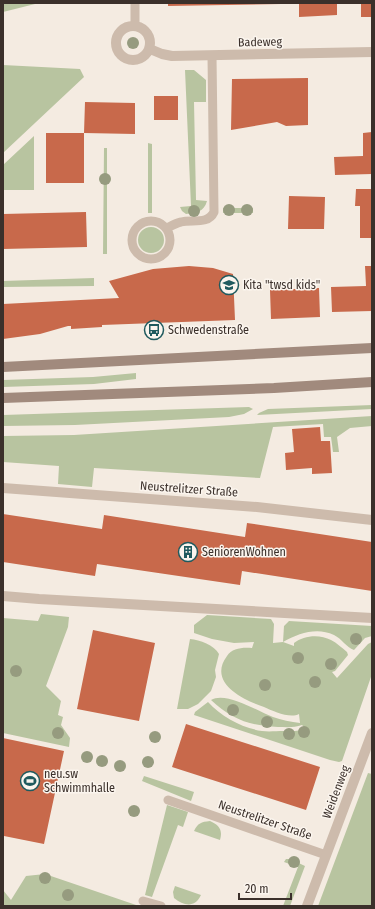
<svg xmlns="http://www.w3.org/2000/svg" width="375" height="909" font-family="'Fira Sans Condensed',sans-serif">
  <style>
    .green { fill: #b8c4a0 }
    .building { fill: #c8694b }
    .lines { fill: none; stroke-linecap: round; stroke-linejoin: round }
    .service { stroke: #cdbbac; stroke-width: 9 }
    .minor { stroke: #cdbbac; stroke-width: 10 }
    .secondary { stroke: #a18a7d; stroke-width: 10 }
    .tree { fill: #969b7f }
    .labels { text-anchor: middle; dominant-baseline: central; stroke-width: 3; stroke-linejoin: round; paint-order: stroke }
    .street-label { font-size: 12px; fill: #3b302b; stroke: #fbf5ee }
    .poi-label { font-size: 12px; fill: #3b302b; stroke: #fbf5ee; text-anchor: start }
  </style>
  <rect width="100%" height="100%" fill="#f4ebe1"/>
  <path class="green" d="M3 3H39L3 12Z
    M3 65 80 69 84 77 3 153Z
    M185 70H194L206 80V102H194L196 200 207 201C204 212 196 213 186 214L182 211 180 207 191 206Z
    M34 136V190H3V165Z
    M148 143 152 144V213H148Z
    M104 148H107V254H103Z
    M223 208H253V213H223Z
    M138 240a13 13 0 1 1 26 0a13 13 0 1 1-26 0Z
    M94 278V286L3 287V281Z
    M136 373V379L94 384 3 387V380L93 377Z
    M372 405V409L257 415 259 413 268 409Z
    M249 407 253 409 244 414 229 417 75 425 3 426V415Z
    M372 416V426L350 428 337 437 339 452H333L331 437H324L323 424 273 427 260 478 94 468 92 487 58 484 59 466 3 462V436L74 435Z
    M41 614 69 617 68 627 46 686 61 701 58 715 63 717 61 725 70 738 69 747 3 733V618L38 621Z
    M207 615 271 619 274 624 273 643 283 642 284 626 289 621 372 626V636L365 638 354 650C346 647 342 639 334 635 317 627 299 633 283 642L294 646V643C304 635 320 634 331 640 337 643 342 648 347 652L348 655 335 671 332 672 337 678 368 644 372 642V674L342 761 339 762 330 760 194 715 195 712 208 702C222 717 242 728 262 731 269 732 276 731 284 731 291 731 299 732 305 728L302 725C294 728 286 727 278 727 250 726 231 719 211 700 226 691 257 711 273 717 281 720 291 722 300 723L299 714C290 719 273 711 264 707 244 700 207 683 227 656 232 648 243 647 252 648L254 642 234 643 212 639 194 633V625Z
    M190 639C200 640 214 645 219 654L215 670 216 677 211 691 198 704 188 709H177Z
    M368 773 372 774V906H318Z
    M144 776 194 792 191 801 142 781Z
    M167 805 188 812 183 827 178 825 152 897 145 895Z
    M210 821C219 825 223 830 220 840L194 831C198 823 201 822 210 821Z
    M286 859H290L305 866 290 906H283L298 867 284 862Z
    M45 874 139 906H3V890L11 900 26 876Z
    M175 886 201 895C195 908 184 906 174 898L173 892Z"/>
  <path class="building" d="M168 3H281V4L168 6Z
    M299 3H337V15L299 17Z
    M361 3H372V17H361Z
    M308 78V125L286 126 277 122 231 130 232 79Z
    M154 96H178V120H154Z
    M85 102 135 103V134L84 133Z
    M372 132V174L335 175 334 157 363 156V133Z
    M46 133H84V183H46Z
    M356 189H372V238H360V206H355Z
    M289 196 325 197 324 229H288Z
    M86 212 87 247 3 249V214Z
    M189 266 213 268 233 274 235 320 102 325V327L71 329V326H68L40 334 3 339V304L119 298 109 281 153 269Z
    M365 266H372V311L332 312 331 287 366 286Z
    M319 288 320 317 271 319 270 290Z
    M320 427 321 441H330L332 473 312 474V468L286 470 285 453 294 452 292 429Z
    M3 514 102 529 104 515 245 537 247 523 372 542V591L242 571 240 585 97 564 95 576 3 562Z
    M93 630 155 643 139 721 77 709Z
    M186 724 320 767 306 810 172 767Z
    M3 738 64 751 44 844 4 836 3 839Z"/>
  <g class="lines">
    <path class="service" d="M135 3V26
      M132 240a19 19 0 1 1 38 0a19 19 0 1 1-38 0Z
      M167 228C171 226 176 223 181 222 192 219 208 225 214 212L212 56
      M168 800 326 855
      M143 901 161 906"/>
    <path class="minor" d="M116 43a17 17 0 1 1 34 0a17 17 0 1 1-34 0Z
      M150 49 162 54 172 56 372 52
      M3 488 257 507 372 520
      M3 596 39 599 372 618
      M307 906 372 733"/>
    <path class="secondary" d="M3 367 372 348
      M3 398 274 388 372 382"/>
  </g>
  <g class="tree">
    <circle cx="133" cy="43" r="6"/>
    <circle cx="105" cy="179" r="6"/>
    <circle cx="229" cy="210" r="6"/>
    <circle cx="247" cy="210" r="6"/>
    <circle cx="194" cy="211" r="6"/>
    <circle cx="356" cy="639" r="6"/>
    <circle cx="298" cy="658" r="6"/>
    <circle cx="331" cy="664" r="6"/>
    <circle cx="16" cy="671" r="6"/>
    <circle cx="315" cy="682" r="6"/>
    <circle cx="265" cy="685" r="6"/>
    <circle cx="233" cy="710" r="6"/>
    <circle cx="267" cy="722" r="6"/>
    <circle cx="304" cy="732" r="6"/>
    <circle cx="58" cy="733" r="6"/>
    <circle cx="289" cy="734" r="6"/>
    <circle cx="155" cy="737" r="6"/>
    <circle cx="87" cy="757" r="6"/>
    <circle cx="102" cy="761" r="6"/>
    <circle cx="148" cy="762" r="6"/>
    <circle cx="120" cy="766" r="6"/>
    <circle cx="134" cy="811" r="6"/>
    <circle cx="294" cy="862" r="6"/>
    <circle cx="45" cy="878" r="6"/>
    <circle cx="68" cy="895" r="6"/>
  </g>
  <defs>
    <g id="school-ring" transform="scale(1)"><circle r="9.5" fill="#fbf5ee" stroke="#1f5a5e" stroke-width="1.5"/><path d="M0-5L7-2L0 1L-7-2ZM-4 1L0 2.5L4 1V4Q0 6-4 4Z" fill="#1f5a5e"/></g>
    <g id="bus-ring" transform="scale(1)"><circle r="9.5" fill="#fbf5ee" stroke="#1f5a5e" stroke-width="1.5"/><path d="M-5-6H5V4H4V6H2V4H-2V6H-4V4H-5ZM-3.5-4V0h7V-4ZM-3.5 1.2v1.5H-2V1.2ZM2 1.2v1.5H3.5V1.2Z" fill="#1f5a5e"/></g>
    <g id="building-ring" transform="scale(1)"><circle r="9.5" fill="#fbf5ee" stroke="#1f5a5e" stroke-width="1.5"/><path d="M-4-6H4V6H1V3H-1V6H-4ZM-2.5-4.3h1.7v1.8h-1.7ZM.8-4.3h1.7v1.8H.8ZM-2.5-1h1.7V.8h-1.7ZM.8-1h1.7V.8H.8Z" fill="#1f5a5e"/></g>
    <g id="stadium-ring" transform="scale(1)"><circle r="9.5" fill="#fbf5ee" stroke="#1f5a5e" stroke-width="1.5"/><path d="M0-5a6.5 5 0 1 0 0 10a6.5 5 0 1 0 0-10ZM-3.5-1.8h7v3.6h-7Z" fill="#1f5a5e"/></g>
  </defs>
  <g fill-rule="evenodd">
    <use href="#school-ring" x="229" y="285"/>
    <use href="#bus-ring" x="154" y="330"/>
    <use href="#building-ring" x="188" y="552"/>
    <use href="#stadium-ring" x="30" y="781"/>
  </g>
  <g class="labels">
    <g class="street-label">
      <text transform="translate(260 42) rotate(-1)">Badeweg</text>
      <text transform="translate(189 489) rotate(4)">Neustrelitzer Straße</text>
      <text transform="translate(336 792) rotate(-69)">Weidenweg</text>
      <text transform="translate(265 820) rotate(19)">Neustrelitzer Straße</text>
    </g>
    <g class="poi-label">
      <text x="243" y="285">Kita "twsd kids"</text>
      <text x="168" y="330">Schwedenstraße</text>
      <text x="202" y="552">SeniorenWohnen</text>
      <text x="44" y="774">neu.sw<tspan x="44" dy="14">Schwimmhalle</tspan></text>
    </g>
  </g>
  <rect width="375" height="909" fill="none" stroke="#3b302b" stroke-width="8"/>
  <path d="M239 893v6h52v-6" fill="none" stroke="#3b302b" stroke-width="2"/>
  <text x="245" y="893" font-size="12" fill="#3b302b" stroke="#fbf5ee" stroke-width="3" paint-order="stroke">20 m</text>
</svg>
